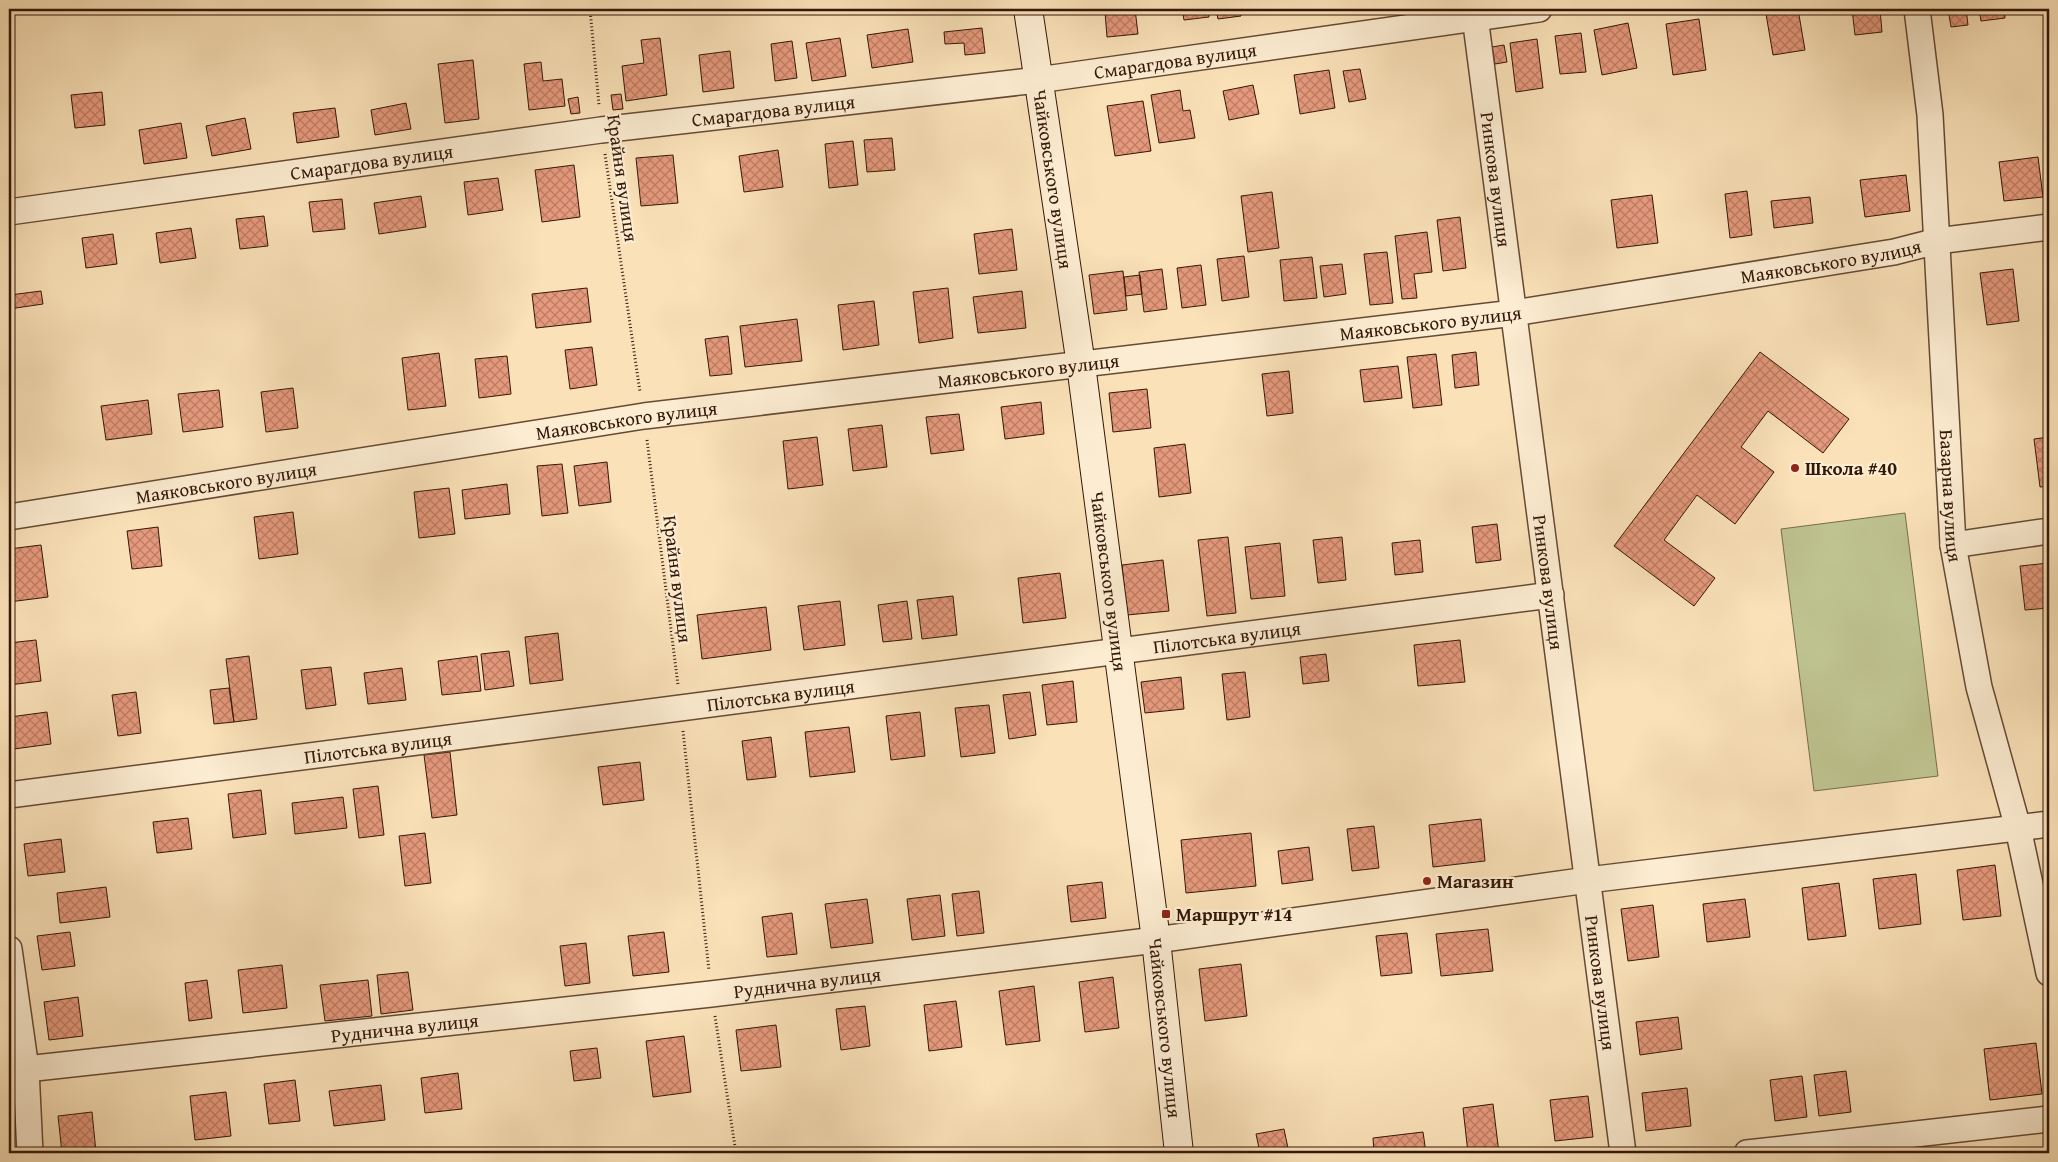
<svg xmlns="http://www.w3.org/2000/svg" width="2058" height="1162" font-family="'Gentium Book Plus',serif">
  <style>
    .green { fill: #bec38f; stroke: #786d4c }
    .building { fill: url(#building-cross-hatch); stroke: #331708 }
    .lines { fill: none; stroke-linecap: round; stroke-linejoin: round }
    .street-casing { stroke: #654a34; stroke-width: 28 }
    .secondary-casing { stroke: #331708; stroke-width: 30 }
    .path { stroke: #331708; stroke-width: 3; stroke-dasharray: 1 2.5; stroke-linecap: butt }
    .street { stroke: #fcecd1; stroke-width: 25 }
    .secondary { stroke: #fcecd1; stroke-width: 28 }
    .poi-dot { fill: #8f2418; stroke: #fcecd1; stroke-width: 2 }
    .labels { text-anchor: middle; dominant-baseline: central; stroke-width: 4.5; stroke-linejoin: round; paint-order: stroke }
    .street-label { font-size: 19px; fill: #331708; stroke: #fcecd1 }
    .poi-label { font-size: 19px; font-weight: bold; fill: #331708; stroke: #fcecd1; text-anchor: start }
  </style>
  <defs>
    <pattern id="building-cross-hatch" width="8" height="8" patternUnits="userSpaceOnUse" patternTransform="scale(1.25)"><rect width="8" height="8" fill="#e6997c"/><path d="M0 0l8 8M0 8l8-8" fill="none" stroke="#bb7c64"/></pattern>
  </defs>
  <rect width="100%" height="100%" fill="#fae1b8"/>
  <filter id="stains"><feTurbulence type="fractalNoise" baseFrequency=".004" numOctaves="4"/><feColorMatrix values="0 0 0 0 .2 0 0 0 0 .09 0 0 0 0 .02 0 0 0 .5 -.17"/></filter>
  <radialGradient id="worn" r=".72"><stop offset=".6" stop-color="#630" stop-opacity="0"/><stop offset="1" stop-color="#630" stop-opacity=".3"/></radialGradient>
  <path class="green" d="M1905 513 1938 776 1814 791 1781 529Z"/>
  <path class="building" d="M1082 9H1135L1138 34 1107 37 1105 12 1083 14Z
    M1182 9H1208L1209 17 1184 20Z
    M1216 9H1240L1241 16 1218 19Z
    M1798 9 1805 50 1773 55 1766 14Z
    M1852 9H1880L1882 32 1855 35Z
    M1948 9H1966L1968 25 1951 27Z
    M1979 9H2004L2005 18 1981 21Z
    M1699 19 1706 70 1673 75 1666 24Z
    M1628 23 1637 68 1602 75 1594 30Z
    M982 28 985 53 965 55 964 43 945 44 944 32Z
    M908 29 913 62 872 68 867 35Z
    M1581 33 1586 72 1560 74 1555 36Z
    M660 38 667 95 626 101 622 66 644 63 641 40Z
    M840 38 846 76 812 81 806 43Z
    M1537 39 1543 88 1516 92 1510 43Z
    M792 41 797 78 775 81 771 44Z
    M1504 45 1507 62 1495 64 1492 47Z
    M730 51 734 88 703 92 699 55Z
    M473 60 479 119 445 123 438 64Z
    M541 62 543 81 562 79 565 106 529 110 524 64Z
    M1360 69 1366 99 1349 102 1343 71Z
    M1329 70 1335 108 1300 114 1294 75Z
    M1253 85 1259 114 1229 120 1223 91Z
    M1180 90 1183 111 1190 110 1195 138 1159 143 1151 95Z
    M102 92 105 125 75 128 71 95Z
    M621 94 623 109 613 110 611 95Z
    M578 97 580 113 571 114 568 99Z
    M1143 101 1151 151 1115 156 1107 106Z
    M406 103 411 129 375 135 371 110Z
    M335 108 339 137 297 143 293 113Z
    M245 118 251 149 212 156 206 126Z
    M181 123 187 158 144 164 139 130Z
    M892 138 895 170 867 172 864 140Z
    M853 141 858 185 829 188 825 144Z
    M778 150 783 187 744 192 739 156Z
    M673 155 678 203 641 206 636 158Z
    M2038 157 2043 197 2004 201 1999 162Z
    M574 165 580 217 542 222 535 170Z
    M1906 175 1910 211 1865 217 1860 180Z
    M498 178 503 210 468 215 464 182Z
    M1747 191 1752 235 1730 238 1725 194Z
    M1272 192 1279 248 1248 252 1241 196Z
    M1652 195 1658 243 1617 248 1611 200Z
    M421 196 426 227 379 234 374 203Z
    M1810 197 1813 223 1774 228 1771 201Z
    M342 199 345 229 313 232 309 202Z
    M264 216 268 246 240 249 236 219Z
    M1460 217 1466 268 1443 271 1437 220Z
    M191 228 196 258 160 263 156 233Z
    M1012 229 1017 270 979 274 974 234Z
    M1427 232 1432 272 1414 274 1417 298 1402 299 1395 236Z
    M113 234 117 264 86 268 82 238Z
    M1387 252 1393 303 1370 305 1364 254Z
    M1244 256 1249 297 1222 301 1217 259Z
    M1312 257 1317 298 1284 301 1280 260Z
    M1342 264 1346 294 1324 297 1320 266Z
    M1201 265 1206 305 1182 308 1177 268Z
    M1162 269 1167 309 1144 312 1139 272Z
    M2013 269 2019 321 1987 325 1980 273Z
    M1123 271 1127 310 1094 314 1089 275Z
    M1140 275 1142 294 1126 296 1124 277Z
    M9 287 10 295 41 291 43 304 9 309Z
    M587 288 591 322 536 328 532 294Z
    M948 288 953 338 919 343 913 292Z
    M1022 291 1026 328 978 333 973 297Z
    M874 301 879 345 843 350 838 305Z
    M797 319 802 361 745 367 740 326Z
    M728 336 732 374 710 376 705 339Z
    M592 347 597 385 570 389 565 350Z
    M1476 352 1479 385 1455 388 1452 355Z
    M1760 352 1849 419 1823 453 1768 411 1741 447 1774 472 1735 524 1697 495 1664 540 1715 578 1694 606 1614 546Z
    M439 353 446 406 408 410 402 358Z
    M1436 354 1442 405 1413 408 1407 357Z
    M507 356 511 394 479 398 475 359Z
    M1398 366 1402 398 1364 402 1360 370Z
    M1289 371 1293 413 1267 416 1262 374Z
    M293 388 298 428 266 432 261 392Z
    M1147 389 1151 428 1113 432 1109 393Z
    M219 390 223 427 183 432 178 394Z
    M148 400 152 434 106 440 101 406Z
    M1041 402 1044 434 1005 439 1001 407Z
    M959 414 964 450 931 454 926 417Z
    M9 424H11L14 452H9Z
    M882 425 887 467 853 471 848 429Z
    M817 437 823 485 788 489 783 441Z
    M2049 437V486L2040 487 2034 439Z
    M1185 444 1191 493 1159 497 1154 448Z
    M607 462 611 502 579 506 574 466Z
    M562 464 568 513 542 516 537 466Z
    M507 484 510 514 465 519 462 490Z
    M449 488 455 534 419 538 414 492Z
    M293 512 298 554 259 559 254 517Z
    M1497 524 1501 560 1476 563 1472 527Z
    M158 527 162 566 132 569 127 531Z
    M1228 537 1236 613 1207 616 1198 540Z
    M1342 537 1346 580 1318 583 1313 540Z
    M1420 540 1423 572 1395 575 1392 543Z
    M1280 543 1285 596 1251 599 1245 547Z
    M41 545 48 597 9 602V549Z
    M1163 560 1169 611 1127 615 1122 565Z
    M2049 563V608L2025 610 2020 566Z
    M1060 573 1066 618 1023 623 1018 578Z
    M953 596 957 635 922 639 917 600Z
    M840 601 845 645 804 650 798 606Z
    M907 601 912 639 883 642 878 605Z
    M766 607 771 650 702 659 697 615Z
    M558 633 563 680 530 684 525 637Z
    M36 640 41 681 9 685V643Z
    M1460 640 1465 682 1418 686 1414 645Z
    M509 651 514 686 485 690 481 654Z
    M1326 654 1329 681 1303 684 1300 657Z
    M249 656 257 719 234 722 226 659Z
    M477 656 481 691 442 695 438 661Z
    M331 667 336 705 306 709 301 670Z
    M402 668 406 700 368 704 364 673Z
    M1245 672 1250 717 1227 720 1222 674Z
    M1181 677 1184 709 1145 713 1141 682Z
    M1073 681 1077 722 1047 725 1042 685Z
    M229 688 234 722 214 724 210 690Z
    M136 692 141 733 118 736 112 695Z
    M1030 692 1036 735 1009 739 1003 695Z
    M989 705 995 753 961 757 955 708Z
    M47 712 51 744 14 749 10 717Z
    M920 712 925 756 891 760 886 716Z
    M849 727 855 772 810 777 805 732Z
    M771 737 776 777 747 780 742 741Z
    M450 752 457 815 432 818 424 755Z
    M640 762 644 800 603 805 598 767Z
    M378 786 384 835 359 838 353 789Z
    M261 790 266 834 233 838 228 794Z
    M343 797 347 828 295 834 292 803Z
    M188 818 192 849 157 853 153 822Z
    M1481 819 1485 861 1433 867 1429 825Z
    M1374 826 1379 868 1352 871 1347 829Z
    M425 833 431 883 405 886 399 836Z
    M1251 833 1256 886 1186 893 1181 840Z
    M61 839 65 872 28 876 24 844Z
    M1309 847 1313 880 1282 884 1278 851Z
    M1995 865 2001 916 1963 920 1957 870Z
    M1916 874 1921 924 1879 929 1873 879Z
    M1102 882 1106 918 1071 922 1067 886Z
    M1839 883 1846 936 1808 940 1802 888Z
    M106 887 110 917 60 923 57 893Z
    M979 891 984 933 957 936 952 894Z
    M940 895 945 936 912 940 907 899Z
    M867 899 873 943 831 948 825 904Z
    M1745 899 1750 937 1707 942 1703 904Z
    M1653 905 1659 957 1628 961 1621 909Z
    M792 913 797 954 767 957 762 917Z
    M1488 929 1493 971 1441 976 1436 934Z
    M70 932 75 966 42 970 37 936Z
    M664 932 669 972 633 976 628 936Z
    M1407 933 1412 973 1381 976 1376 936Z
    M586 943 590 983 565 986 560 946Z
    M1241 964 1247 1016 1205 1021 1199 969Z
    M282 965 287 1008 243 1013 238 970Z
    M408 972 413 1010 381 1014 377 975Z
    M1113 977 1119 1028 1085 1032 1079 982Z
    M207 980 212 1018 189 1021 185 983Z
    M368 980 372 1016 325 1021 320 985Z
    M1034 986 1040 1041 1006 1045 999 991Z
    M78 997 83 1036 49 1040 44 1002Z
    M956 1001 962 1047 929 1051 924 1005Z
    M865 1006 870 1046 841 1050 836 1009Z
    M1678 1017 1682 1049 1640 1055 1636 1022Z
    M776 1025 781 1067 741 1071 736 1030Z
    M684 1036 691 1092 653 1097 646 1041Z
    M2036 1043 2042 1094 1990 1100 1984 1049Z
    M597 1048 601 1078 574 1081 570 1051Z
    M1846 1071 1851 1112 1819 1116 1814 1075Z
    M458 1073 462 1109 425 1113 421 1078Z
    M1802 1076 1807 1117 1775 1121 1770 1080Z
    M295 1080 300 1121 269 1124 264 1084Z
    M381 1085 385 1120 334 1126 329 1091Z
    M1687 1088 1691 1126 1646 1131 1642 1093Z
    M226 1092 231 1136 195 1140 190 1096Z
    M1588 1096 1593 1137 1555 1141 1550 1100Z
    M1493 1104 1499 1153H1468L1463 1108Z
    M92 1112 96 1152 62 1153 58 1116Z
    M1284 1129 1289 1153H1260L1256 1134Z
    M1423 1132 1426 1153H1374L1373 1138Z
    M690 1148 691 1153H651Z"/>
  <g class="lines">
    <g class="street-casing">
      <g id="street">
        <path id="s1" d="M1474 9 1623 1153"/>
        <path id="s2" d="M1917 9 1930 115 1953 545 1979 687 2018 828 2049 973"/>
        <path id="s3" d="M9 212 601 130 1038 80 1539 9"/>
        <path id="s4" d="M9 517 644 416 1514 313 1894 252 1937 241 2049 227"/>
        <path d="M1953 545 2049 531"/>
        <path id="s5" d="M9 795 1551 595"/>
        <path d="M9 949 26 1069 30 1153"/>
        <path id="s6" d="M26 1069 711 994 1156 940 1588 880 2049 824"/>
        <path d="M1747 1153 2049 1119"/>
      </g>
    </g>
    <g class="secondary-casing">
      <g id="secondary">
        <path id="s7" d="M1028 9 1081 365 1156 940 1179 1153"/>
      </g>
    </g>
    <path class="path" d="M590 9 599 105
      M605 154 640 392
      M647 440 678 685
      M683 731 709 971
      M715 1016 736 1153"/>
    <use href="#street" class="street"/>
    <use href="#secondary" class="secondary"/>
  </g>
  <g class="poi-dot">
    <circle cx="1795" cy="468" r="5"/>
    <circle cx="1427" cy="881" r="5"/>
    <rect x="1161" y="909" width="10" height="10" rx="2.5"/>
  </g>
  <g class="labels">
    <g class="street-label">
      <text stroke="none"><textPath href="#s3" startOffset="1176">Смарагдова вулиця</textPath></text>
      <text stroke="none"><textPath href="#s3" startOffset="771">Смарагдова вулиця</textPath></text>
      <text stroke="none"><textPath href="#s3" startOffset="366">Смарагдова вулиця</textPath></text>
      <text transform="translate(623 178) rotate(82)">Крайня вулиця</text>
      <text stroke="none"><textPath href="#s7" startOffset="172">Чайковського вулиця</textPath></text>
      <text stroke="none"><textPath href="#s1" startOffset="172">Ринкова вулиця</textPath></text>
      <text stroke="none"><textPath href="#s4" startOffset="1840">Маяковського вулиця</textPath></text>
      <text stroke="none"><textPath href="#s4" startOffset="1435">Маяковського вулиця</textPath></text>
      <text stroke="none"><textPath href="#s4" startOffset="1030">Маяковського вулиця</textPath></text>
      <text stroke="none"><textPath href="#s4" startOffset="625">Маяковського вулиця</textPath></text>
      <text stroke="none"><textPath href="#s4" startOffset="220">Маяковського вулиця</textPath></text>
      <text stroke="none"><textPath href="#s2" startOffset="488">Базарна вулиця</textPath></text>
      <text transform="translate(678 579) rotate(83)">Крайня вулиця</text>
      <text stroke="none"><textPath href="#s7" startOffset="578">Чайковського вулиця</textPath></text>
      <text stroke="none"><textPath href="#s1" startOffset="578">Ринкова вулиця</textPath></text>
      <text stroke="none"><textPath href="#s5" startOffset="1228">Пілотська вулиця</textPath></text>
      <text stroke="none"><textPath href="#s5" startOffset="778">Пілотська вулиця</textPath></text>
      <text stroke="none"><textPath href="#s5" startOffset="372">Пілотська вулиця</textPath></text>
      <text stroke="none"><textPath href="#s6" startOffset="786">Руднична вулиця</textPath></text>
      <text stroke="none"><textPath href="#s1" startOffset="982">Ринкова вулиця</textPath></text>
      <text stroke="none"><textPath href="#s6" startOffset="381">Руднична вулиця</textPath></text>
      <text stroke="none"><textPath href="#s7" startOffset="1028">Чайковського вулиця</textPath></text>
    </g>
    <g class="poi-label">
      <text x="1805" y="468">Школа #40</text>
      <text x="1437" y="881">Магазин</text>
      <text x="1176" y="914">Маршрут #14</text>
    </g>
  </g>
  <rect width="2058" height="1162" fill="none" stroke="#fae1b8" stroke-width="30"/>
  <rect x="10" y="10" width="2038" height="1142" fill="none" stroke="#331708" stroke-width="2.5"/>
  <rect x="15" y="15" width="2028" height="1132" fill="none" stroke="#331708"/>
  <rect width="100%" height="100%" filter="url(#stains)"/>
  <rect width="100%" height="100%" fill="url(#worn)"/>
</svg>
